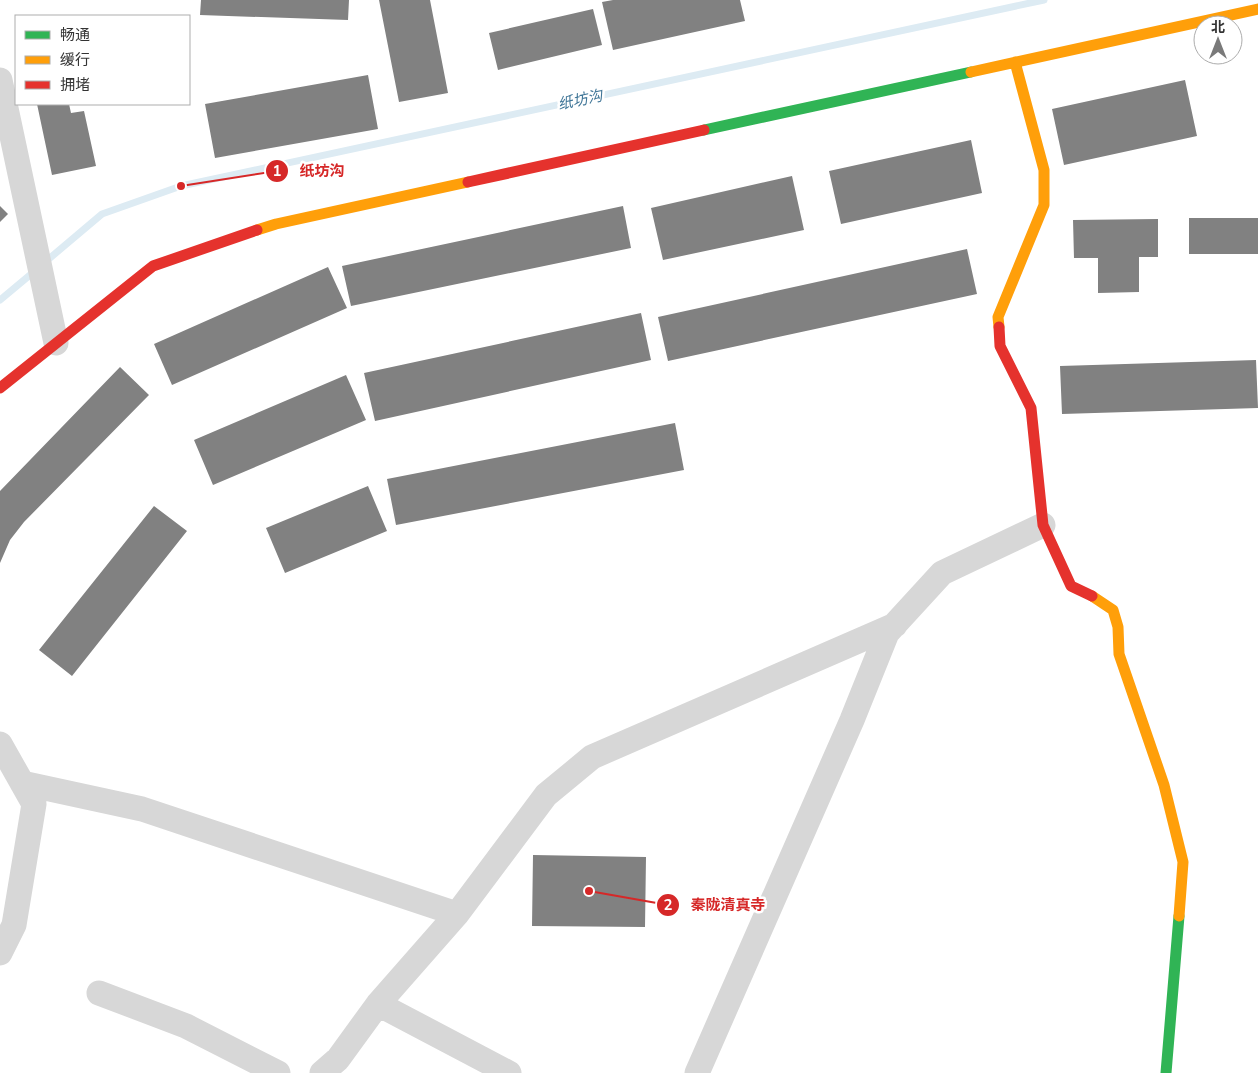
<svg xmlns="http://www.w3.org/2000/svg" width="1258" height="1073" font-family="'Nunito Sans','Noto Sans SC',sans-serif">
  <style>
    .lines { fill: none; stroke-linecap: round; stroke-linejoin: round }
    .stream { stroke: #ddebf3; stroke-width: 7 }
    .building { fill: #818181 }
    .street { stroke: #d7d7d7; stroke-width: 25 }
    .fast { stroke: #30b455; stroke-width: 11 }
    .slow { stroke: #ff9f0a; stroke-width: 11 }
    .jam { stroke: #e5322d; stroke-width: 11 }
    .labels { text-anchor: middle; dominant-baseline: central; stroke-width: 5; stroke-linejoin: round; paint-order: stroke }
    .water-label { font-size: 15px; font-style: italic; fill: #3f7597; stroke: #fff }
    .leader { fill: none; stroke: #d62828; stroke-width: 2 }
    .callout-dot { fill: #d62828; stroke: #fff; stroke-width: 2 }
    .mark-label { font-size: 15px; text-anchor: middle; font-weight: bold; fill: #fff }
    .callout-label { font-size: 15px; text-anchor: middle; font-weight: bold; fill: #d62828; stroke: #fff; stroke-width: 5; stroke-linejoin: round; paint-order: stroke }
  </style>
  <rect width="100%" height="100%" fill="#fff"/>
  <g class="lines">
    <path class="stream" d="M44 263 102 214 181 186 1044 0
      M0 300 36 270"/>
  </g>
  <path class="building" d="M201 0H349L348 20 200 15Z
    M379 0H430L448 93 399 102Z
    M613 0H740L745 21 613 50 602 2Z
    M593 9 602 45 498 70 489 33Z
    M368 75 378 129 215 158 205 104Z
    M1185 80 1197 136 1064 165 1052 109Z
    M37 104H69L71 113 84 111 96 166 52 175Z
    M971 140 982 193 841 224 829 171Z
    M792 176 804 230 663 260 651 208Z
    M0 206 8 214 0 222Z
    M623 206 631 248 351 306 342 266Z
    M1189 218H1258V254H1189Z
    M1158 219V257H1139V292L1098 293V258H1074L1073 220Z
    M967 249 977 294 668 361 658 317Z
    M328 267 347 308 172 385 154 344Z
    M641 313 651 360 375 421 364 373Z
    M1256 360 1258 408 1062 414 1060 366Z
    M120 367 149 395 24 522 10 540 0 563V491Z
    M346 375 366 420 213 485 194 440Z
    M675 423 684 470 396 525 387 479Z
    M368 486 387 531 285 573 266 528Z
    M154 506 187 531 72 676 39 650Z
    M533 855 646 857 645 927 532 926Z"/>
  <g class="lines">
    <path class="street" d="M0 80 56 343
      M0 744 34 804 14 925 0 953
      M22 783 142 809 457 914
      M99 993 186 1026 278 1073
      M378 1004 509 1073
      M322 1073 338 1059 378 1004 457 914 546 795 592 757 895 625
      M697 1073 852 720 887 633 942 573 1043 525"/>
    <path class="fast" d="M704 130 971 72
      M1166 1073 1179 916"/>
    <path class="slow" d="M971 72 1258 9
      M257 230 276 224 468 182
      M999 327 998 317 1044 205V170L1015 62
      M1092 596 1113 610 1118 627 1119 654 1164 785 1183 862 1179 916"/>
    <path class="jam" d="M468 182 704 130
      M999 327 1000 346 1031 408 1043 525 1071 586 1092 596
      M0 388 153 266 257 230"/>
  </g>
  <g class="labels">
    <g class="water-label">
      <text transform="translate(580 100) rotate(-12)">纸坊沟</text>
    </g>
  </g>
  <path class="leader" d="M181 186L277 171M589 891L668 905"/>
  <g class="callout-dot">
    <circle cx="181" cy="186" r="5"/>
    <circle cx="589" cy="891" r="5"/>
    <circle cx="277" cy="171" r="12"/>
    <circle cx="668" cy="905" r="12"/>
  </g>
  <g class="mark-label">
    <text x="277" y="176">1</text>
    <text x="668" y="910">2</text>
  </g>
  <g class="callout-label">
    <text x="322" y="176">纸坊沟</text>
    <text x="728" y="910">秦陇清真寺</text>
  </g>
  <rect x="15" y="15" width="175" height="90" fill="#ffffff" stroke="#adadad"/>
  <rect x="25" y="31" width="25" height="8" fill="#30b455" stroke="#adadad"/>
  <text x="60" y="40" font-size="15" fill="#333333">畅通</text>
  <rect x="25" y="56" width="25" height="8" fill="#ff9f0a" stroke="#adadad"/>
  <text x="60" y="65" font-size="15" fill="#333333">缓行</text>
  <rect x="25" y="81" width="25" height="8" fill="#e5322d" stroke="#adadad"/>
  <text x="60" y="90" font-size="15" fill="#333333">拥堵</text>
  <g transform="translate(1218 40)"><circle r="24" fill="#ffffff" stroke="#adadad"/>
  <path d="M0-4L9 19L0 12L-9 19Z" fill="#7a7a7a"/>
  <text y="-8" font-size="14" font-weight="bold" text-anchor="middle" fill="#333333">北</text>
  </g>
</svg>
